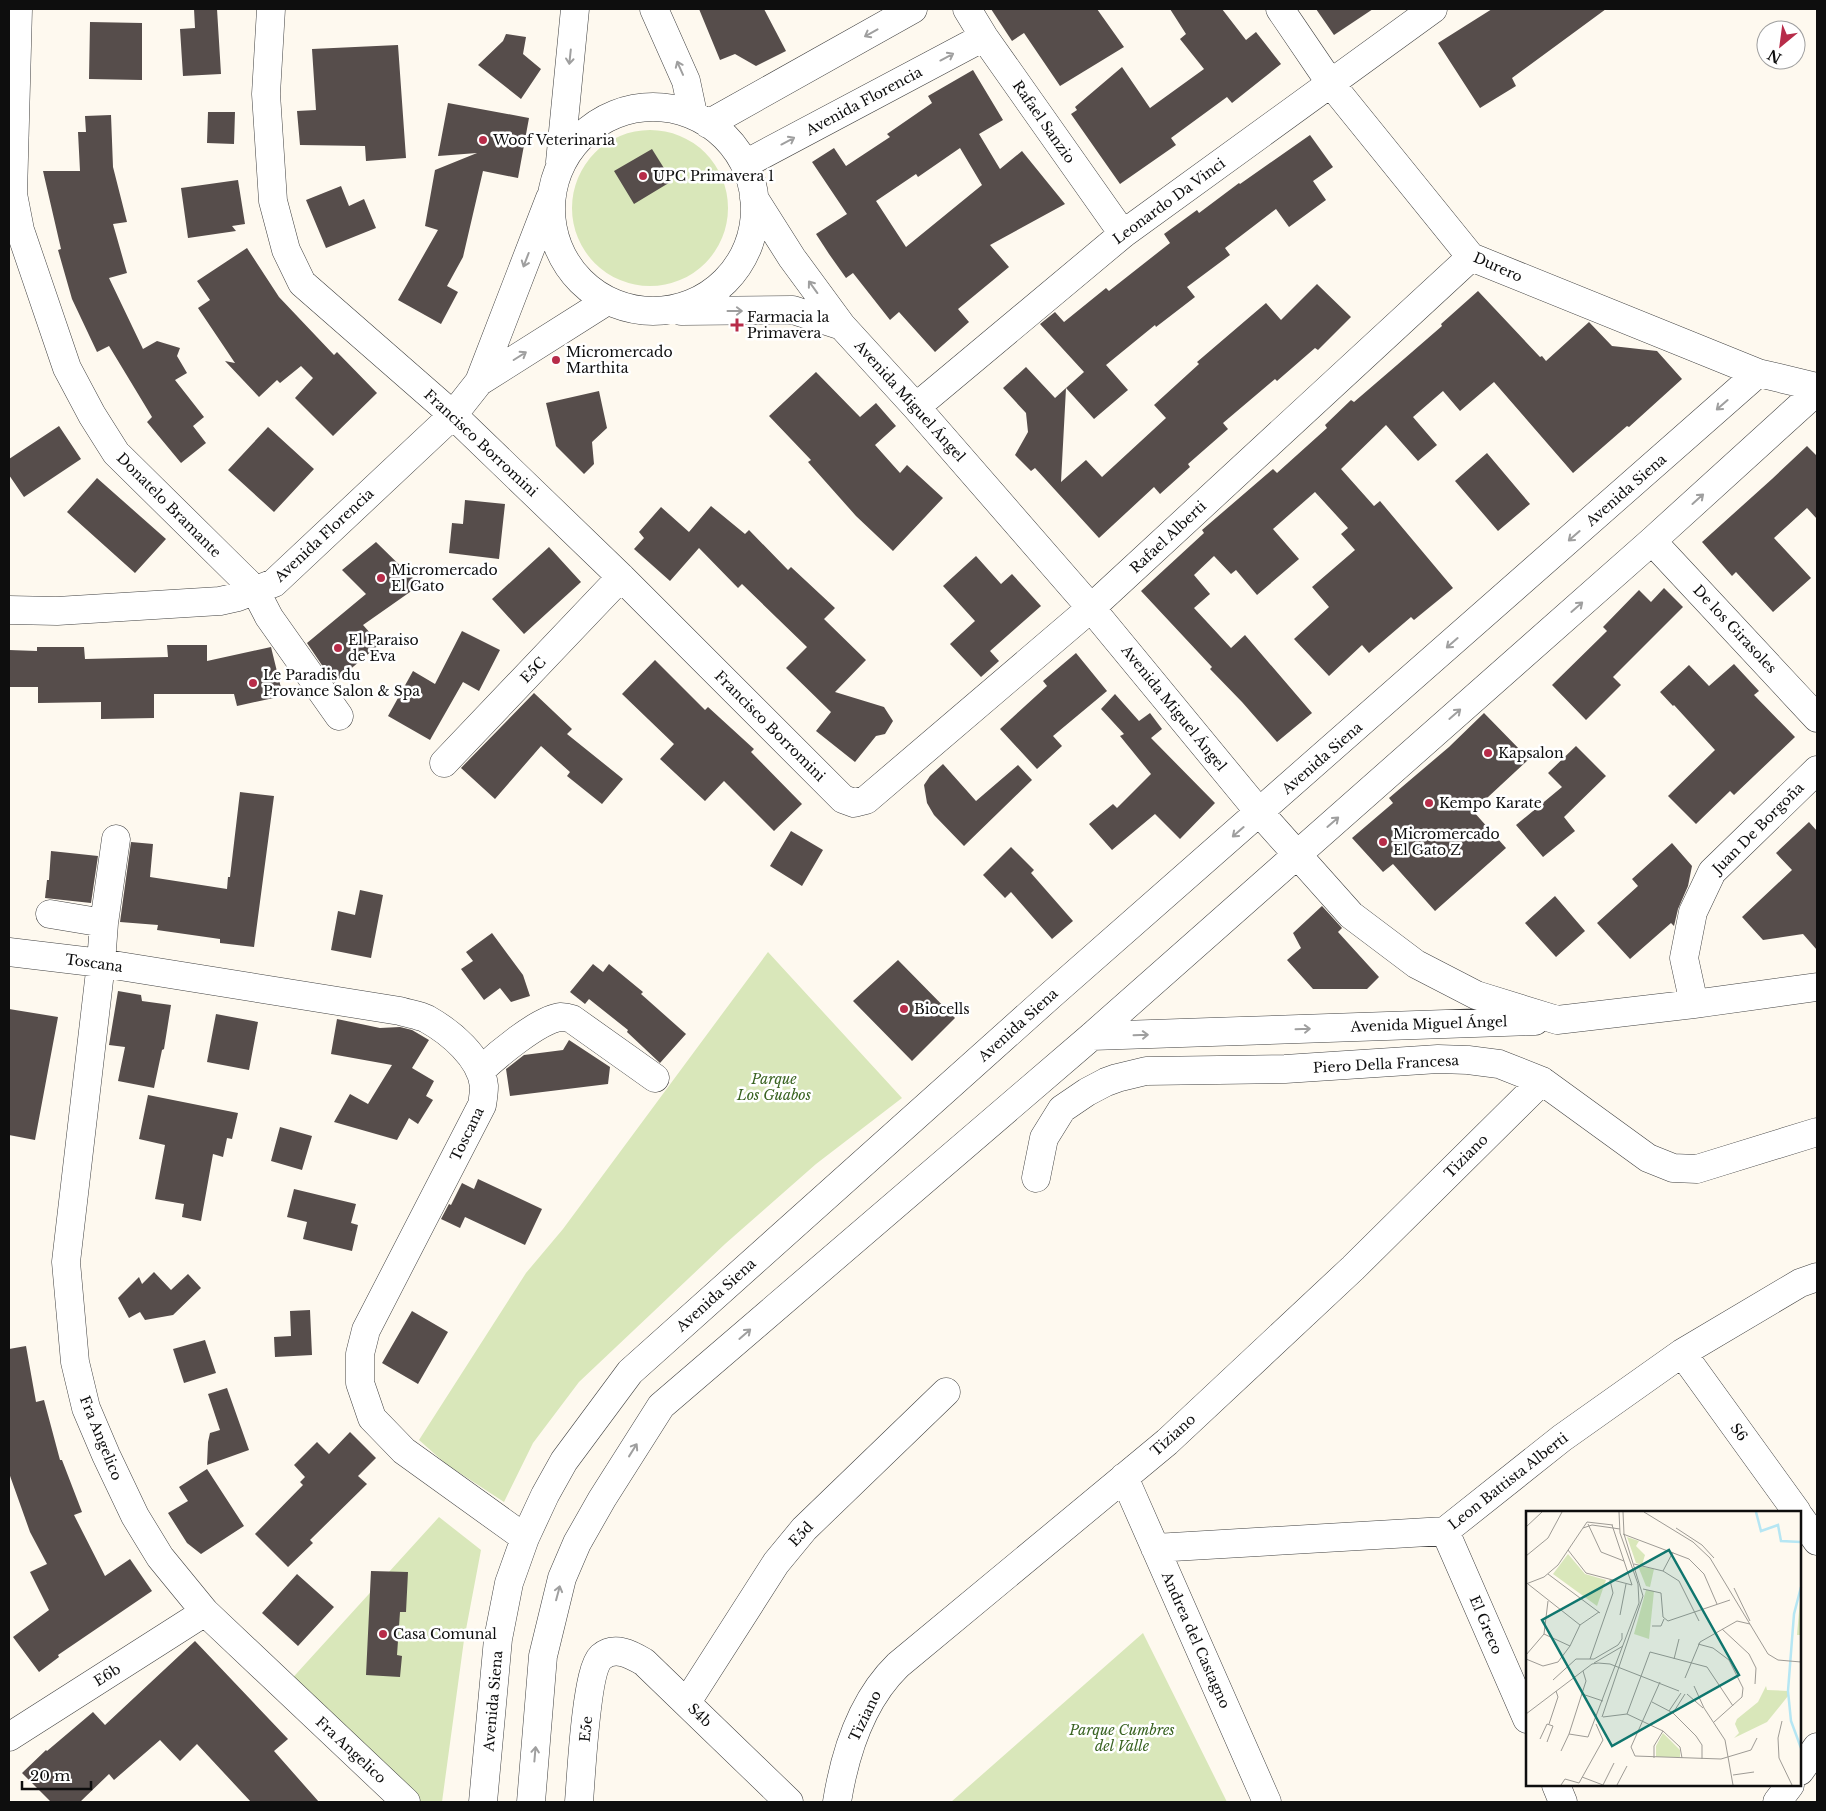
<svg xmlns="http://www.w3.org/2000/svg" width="1826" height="1811" font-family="'Libre Baskerville',serif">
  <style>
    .green { fill: #d9e7ba }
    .building { fill: #564d4b; fill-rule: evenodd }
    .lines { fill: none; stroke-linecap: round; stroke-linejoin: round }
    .minor-casing { stroke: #414141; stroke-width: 29 }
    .minor { stroke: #fff; stroke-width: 28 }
    .oneway { stroke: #9f9f9f }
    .poi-dot { fill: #b72c49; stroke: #fff; stroke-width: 2 }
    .labels { text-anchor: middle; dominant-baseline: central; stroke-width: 5; stroke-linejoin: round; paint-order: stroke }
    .street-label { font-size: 14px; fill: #0e0e0e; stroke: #fff }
    .poi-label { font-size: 14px; fill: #0e0e0e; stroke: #fff; text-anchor: start }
    .park-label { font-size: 14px; font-style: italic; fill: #396321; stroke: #fff }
    .inset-river { fill: none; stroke: #b6e6f3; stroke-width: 2.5 }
    .inset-road { fill: none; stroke: #9e9b95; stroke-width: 1 }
    .view { fill: #0f766e; fill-opacity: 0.15; stroke: #0f766e; stroke-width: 2.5 }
    .inset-edge { fill: none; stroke: #0e0e0e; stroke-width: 2.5 }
  </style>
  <rect width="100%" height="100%" fill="#fef9ef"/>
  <path class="green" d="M572 208a78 78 0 1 1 156 0a78 78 0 1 1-156 0Z
    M768 952 902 1098 816 1164 725 1244 579 1382 533 1443 504 1502 446 1464 419 1440 526 1273 563 1229Z
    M439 1517 481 1550 464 1640 442 1802H415L287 1684Z
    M1143 1633 1227 1802H951Z"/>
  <path class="building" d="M194 9H217L221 74 183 76 180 29 195 28Z
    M699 9H764L786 51 756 66 735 54 720 60Z
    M991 9H1097L1124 47 1060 86 1024 33 1012 41Z
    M1170 9H1222L1246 40 1256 32 1281 64 1232 103 1227 97 1171 138 1176 145 1120 184 1071 114 1077 110 1075 107 1122 67 1150 108 1204 69 1180 39 1186 34Z
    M1316 9H1373L1334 35Z
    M1492 9H1606L1512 78 1516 86 1480 108 1438 43Z
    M90 22 142 23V80L89 79Z
    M506 34 526 37 523 54 541 69 521 99 478 65 503 41Z
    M398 45 406 158 366 161 365 146 300 145 297 111 316 110 312 49Z
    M973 70 1003 120 979 134 1000 169 1022 151 1065 204 990 245 1009 267 958 309 969 322 935 352 899 312 890 320 853 273 846 278 829 254 816 234 847 214 812 162 834 148 846 166 890 137 887 134 932 103 928 96ZM960 148 982 185 906 247 876 201 916 174 918 177Z
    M448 103 529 118 518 178 483 171 463 257 447 286 458 292 441 324 398 300 438 230 425 226 435 170 477 153 438 156Z
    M208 112H235L234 144 207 143Z
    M111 115 113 167 127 222 113 224 127 273 109 278 143 349 157 341 180 348 177 356 187 373 175 380 204 417 193 426 206 443 181 463 147 422 152 417 109 346 97 352 72 299 58 250 61 249 43 171H80L78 132H86L85 116Z
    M1310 135 1333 167 1313 181 1326 200 1289 227 1276 209 1225 248 1230 255 1187 287 1195 297 1156 327 1155 325 1106 365 1128 390 1094 419 1066 388 1084 372 1040 324 1055 312 1064 322 1106 288 1109 291 1170 243 1164 234 1197 210 1199 213 1239 183 1240 184Z
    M652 149 672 181 634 204 614 171Z
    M238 180 245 224 232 226 236 231 188 238 181 188Z
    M341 186 349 206 364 199 376 228 326 248 306 200Z
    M247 248 279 297 334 355 337 352 377 393 333 436 295 398 313 378 301 366 280 383 277 380 259 397 225 361 235 363 198 308 210 300 197 281Z
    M1317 284 1351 317 1318 350 1315 348 1277 381 1275 379 1223 423 1228 429 1188 464 1190 467 1160 494 1154 487 1099 538 1035 468 1031 471 1015 455 1028 432 1026 413 1003 388 1026 367 1055 398 1066 388 1061 482 1086 460 1102 477 1166 418 1154 405 1199 364 1197 362 1266 303 1281 320Z
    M1478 291 1540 357 1542 356 1546 361 1589 322 1612 346 1657 351 1682 379 1629 427 1627 426 1573 473 1494 382 1460 411 1443 391 1413 417 1437 445 1418 461 1386 425 1341 469 1374 506 1380 501 1453 588 1414 620 1411 617 1369 653 1362 645 1329 676 1294 639 1329 607 1312 587 1355 550 1341 534 1348 528 1315 492 1273 529 1299 559 1257 595 1236 570 1231 574 1214 556 1194 575 1210 594 1194 608 1231 648 1245 635 1312 713 1277 742 1242 702 1210 669 1212 667 1141 591 1204 533 1202 530 1273 469 1277 473 1327 428 1325 425 1351 400 1354 402 1397 365 1442 326 1441 324Z
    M816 372 860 417 876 403 896 426 875 445 900 473 907 465 943 498 893 551 856 516 808 462 811 460 769 416Z
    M599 391 607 428 592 442 594 464 584 474 556 446 546 403Z
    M59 426 81 459 24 497 9 475V459Z
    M268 427 314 469 274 512 228 470Z
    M1807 446 1817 456V519L1807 508 1774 538 1811 578 1773 612 1736 572 1732 576 1702 542 1772 479Z
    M1487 453 1530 504 1498 531 1455 481Z
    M97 478 166 539 135 573 67 512Z
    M465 500 505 504 499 559 449 553 452 523 463 524Z
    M711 506 745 534 749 530 788 570 791 567 835 608 824 619 866 660 835 692 884 707 893 721 885 734 876 736 855 762 816 731 831 712 786 668 807 647 742 584 738 588 699 548 670 581 634 549 644 538 639 532 661 507 689 532Z
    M376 542 420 585 363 625 380 644 334 683 307 643 366 594 342 570Z
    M549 547 581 582 524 634 492 599Z
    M976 556 1001 584 1012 574 1041 606 990 651 999 661 981 677 950 644 975 621 943 586Z
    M1664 588 1683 607 1613 677 1621 685 1586 720 1552 685 1607 631 1603 627 1639 590 1651 602Z
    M462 631 500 650 479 691 463 682 430 740 388 716 413 671 435 684Z
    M167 645H207V661L271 647 283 696 237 706 234 694H154V718L101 719V702L38 703V687H9V650L37 651V647H84L85 659 168 657Z
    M1076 653 1107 691 1053 736 1062 746 1037 769 1000 729 1047 686 1043 681Z
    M655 660 705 710 708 707 754 749 751 752 802 804 774 831 724 781 705 801 660 759 674 744 622 694Z
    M1734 664 1759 691 1754 695 1795 737 1734 795 1730 791 1696 824 1668 796 1715 750 1674 705 1673 706 1660 692 1689 665 1709 686Z
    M534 693 572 729 567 734 623 779 602 804 567 776 570 772 541 746 495 799 461 768Z
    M1115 694 1139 721 1150 713 1162 729 1151 738 1215 803 1180 839 1155 814 1112 850 1089 824 1113 804 1117 808 1151 774 1120 736 1124 734 1101 709Z
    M1484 713 1529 759 1473 811 1506 848 1435 911 1393 864 1383 872 1352 838 1393 803 1389 798 1449 747Z
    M1576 746 1606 776 1564 817 1575 831 1543 857 1516 825 1562 787 1548 773Z
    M943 764 976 801 1018 765 1032 780 964 846 934 815 927 803 924 785 930 776Z
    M240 792 274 796 254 947 220 943V939L157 930 158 925 120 922 131 842 153 844 150 877 227 889 228 877H230Z
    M1809 822 1817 831V950L1803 934 1763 940 1742 917 1792 870 1776 853Z
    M791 831 823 850 802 886 770 866Z
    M1672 843 1692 866 1688 886 1678 909 1674 926 1671 923 1630 959 1597 923 1638 886 1632 879Z
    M1011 847 1034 870 1031 873 1073 921 1052 939 1011 892 1005 898 983 875Z
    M51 851 98 856 91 903 45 898 47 880H49Z
    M360 890 383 895 371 958 331 950 338 911 355 915Z
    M1555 896 1585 931 1556 957 1525 923Z
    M1322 906 1342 928 1338 932 1379 977 1367 989H1313L1287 960 1301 948 1293 933Z
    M492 933 523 975 530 996 511 1002 500 988 484 1000 461 969 473 961 466 952Z
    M898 960 955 1018 912 1061 853 1001Z
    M593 964 603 972 609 964 643 992 641 994 686 1034 660 1063 627 1032 628 1030 589 999 585 1004 570 992Z
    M118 991 141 995 142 1001 171 1005 164 1049 162 1050 154 1088 118 1081 125 1047 109 1045Z
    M9 1009 58 1017 35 1140 9 1135Z
    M216 1014 258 1022 249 1070 207 1062Z
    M337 1019 380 1028 400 1027 412 1030 429 1040 412 1068 434 1081 426 1096 433 1100 418 1124 409 1118 397 1140 334 1122 350 1094 368 1104 392 1065 331 1054Z
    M569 1040 610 1067 608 1084 510 1096 506 1069 524 1055 563 1050Z
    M148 1095 238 1113 232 1139 227 1138 223 1157 213 1154 201 1221 182 1217 184 1204 155 1199 165 1145 139 1139Z
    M280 1127 312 1136 302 1170 271 1161Z
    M478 1179 542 1209 525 1245 465 1217 460 1228 441 1219 449 1204 451 1205 462 1183 474 1189Z
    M294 1189 356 1204 351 1223 358 1225 352 1251 303 1239 307 1222 287 1217Z
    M154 1272 171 1290 188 1274 201 1288 173 1315 145 1320 140 1312 129 1318 118 1298 139 1277 142 1284Z
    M310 1310 312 1355 275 1357 274 1337 291 1336 290 1311Z
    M412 1311 448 1332 418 1384 382 1363Z
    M205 1340 216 1373 184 1383 173 1349Z
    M26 1346 36 1402 44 1400 60 1460H62L82 1512 74 1515 105 1576 130 1559 152 1591 58 1655 59 1657 39 1672 13 1637 49 1610 30 1572 47 1564 30 1532 9 1473V1349Z
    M227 1388 249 1450 207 1465 208 1442 210 1433 220 1430 208 1394Z
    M350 1432 376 1458 358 1476 367 1484 310 1540 313 1543 288 1567 255 1534 303 1485 300 1482 305 1477 294 1465 317 1442 329 1454Z
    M207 1469 244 1526 201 1554 187 1543 168 1513 188 1501 179 1487Z
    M371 1571 408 1572 406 1612H400L397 1655 402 1656 400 1677 366 1675Z
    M297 1574 334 1607 298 1646 262 1613Z
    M195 1641 288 1739 274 1751 319 1802H251L197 1744 180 1761 160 1740 114 1780 109 1774 80 1802H51L22 1773 46 1750 47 1751 93 1712 105 1725Z"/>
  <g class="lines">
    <g class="minor-casing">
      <path id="minor" d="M18 9 13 194 20 230 67 368 92 415 116 453 255 590 269 617 339 716
        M271 9 266 94 273 201 286 250 302 283 453 415 621 577 843 799 854 803 866 800 1091 608 1471 257
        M654 9 686 81 693 114
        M967 9 984 37 1123 234
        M1280 9 1331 84 1471 257 1758 373 1817 387
        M551 209a102 102 0 1 1 204 0a102 102 0 1 1-204 0Z
        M708 124 913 9
        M560 162 575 9
        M745 164 984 37
        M754 198 792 258 842 326 916 407 1091 608 1260 813 1351 915 1416 964 1476 995 1557 1020 1694 1004 1817 987
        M681 311 793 310 842 326
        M479 382 607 301
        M916 407 1123 234 1433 9
        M1652 541 1817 718
        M9 610 57 611 220 601 238 597 274 583 453 415 479 382 550 198
        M444 763 621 577
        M116 839 104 923 101 963 66 1262 75 1362 86 1408 106 1455 135 1516 160 1557 205 1612 406 1802
        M50 914 104 923
        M9 952 101 963 400 1011C409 1014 419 1015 427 1019 450 1032 481 1057 484 1086 484 1092 483 1099 482 1105L366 1330 360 1354V1383L372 1418 404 1451 525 1538
        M1694 1004 1684 958 1693 912 1712 872 1817 770
        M1092 1036 1535 1021
        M480 1071C496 1056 539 1019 561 1017 564 1017 569 1018 572 1019L655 1078
        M1036 1178 1044 1138 1062 1109 1087 1092 1106 1082 1117 1078 1146 1071 1285 1069 1438 1059 1468 1060 1499 1064 1542 1081 1648 1158 1673 1168 1697 1169 1817 1132
        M1682 1353 1797 1512
        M1124 1477 1267 1802
        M1800 1517 1817 1541
        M1445 1531 1527 1719
        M1155 1548 1445 1531 1562 1438 1682 1353 1800 1283 1817 1277
        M687 1702 776 1563 804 1529 946 1392
        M9 1737 205 1612
        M1800 1771 1817 1747
        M1556 1785 1563 1802
        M483 1802 498 1639 509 1583 525 1538 545 1495 564 1461 630 1372 1051 995 1758 373
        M531 1802 543 1656 562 1578 577 1543 602 1499 661 1406 1092 1036 1652 541 1817 391
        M579 1802C581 1778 586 1671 601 1657 615 1645 632 1655 644 1662L789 1802
        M837 1802C845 1752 861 1701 898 1665L1167 1442 1353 1268 1542 1081
        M1777 1802 1790 1785"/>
    </g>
    <use href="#minor" class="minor"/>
  </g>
  <defs><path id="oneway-shaft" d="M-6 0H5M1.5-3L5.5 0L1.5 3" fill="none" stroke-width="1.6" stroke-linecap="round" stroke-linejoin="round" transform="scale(1.25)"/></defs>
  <g class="oneway">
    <use href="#oneway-shaft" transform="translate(871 33) rotate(151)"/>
    <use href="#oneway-shaft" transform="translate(570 57) rotate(96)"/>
    <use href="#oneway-shaft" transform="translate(947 57) rotate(-28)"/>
    <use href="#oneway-shaft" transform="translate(680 68) rotate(-114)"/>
    <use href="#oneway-shaft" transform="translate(788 141) rotate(-28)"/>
    <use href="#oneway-shaft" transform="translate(526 260) rotate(111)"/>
    <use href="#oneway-shaft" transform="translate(813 287) rotate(-126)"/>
    <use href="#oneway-shaft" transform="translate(735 311)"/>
    <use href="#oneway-shaft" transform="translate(520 356) rotate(-32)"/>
    <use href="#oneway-shaft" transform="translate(1722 405) rotate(139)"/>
    <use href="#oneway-shaft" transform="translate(1698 499) rotate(-42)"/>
    <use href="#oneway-shaft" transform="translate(1574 536) rotate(139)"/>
    <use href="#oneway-shaft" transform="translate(1577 607) rotate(-41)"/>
    <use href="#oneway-shaft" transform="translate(1452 643) rotate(139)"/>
    <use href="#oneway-shaft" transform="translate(1455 714) rotate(-41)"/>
    <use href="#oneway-shaft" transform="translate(1333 822) rotate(-41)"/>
    <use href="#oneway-shaft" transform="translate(1238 832) rotate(139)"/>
    <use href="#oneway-shaft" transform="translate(1303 1029) rotate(-2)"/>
    <use href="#oneway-shaft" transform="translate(1141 1035) rotate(-2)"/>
    <use href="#oneway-shaft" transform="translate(745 1334) rotate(-41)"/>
    <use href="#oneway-shaft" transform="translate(633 1450) rotate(-58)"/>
    <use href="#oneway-shaft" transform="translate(558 1593) rotate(-75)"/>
    <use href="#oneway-shaft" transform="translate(535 1754) rotate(-85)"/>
  </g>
  <g class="poi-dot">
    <circle cx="483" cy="140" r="5"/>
    <circle cx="643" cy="176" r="5"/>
    <path d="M734.5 317.5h5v5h5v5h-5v5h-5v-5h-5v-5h5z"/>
    <circle cx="556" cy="360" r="5"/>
    <circle cx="381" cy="578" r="5"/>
    <circle cx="338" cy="648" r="5"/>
    <circle cx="253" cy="683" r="5"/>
    <circle cx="1488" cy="753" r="5"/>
    <circle cx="1429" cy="803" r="5"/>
    <circle cx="1383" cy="842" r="5"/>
    <circle cx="904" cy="1009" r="5"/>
    <circle cx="383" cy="1634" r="5"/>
  </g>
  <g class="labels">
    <g class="street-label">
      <text transform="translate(864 101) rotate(-28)">Avenida Florencia</text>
      <text transform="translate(1044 122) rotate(55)">Rafael Sanzio</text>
      <text transform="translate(1169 201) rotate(-36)">Leonardo Da Vinci</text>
      <text transform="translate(1498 267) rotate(24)">Durero</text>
      <text transform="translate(910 401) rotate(48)">Avenida Miguel Ángel</text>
      <text transform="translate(481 443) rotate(43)">Francisco Borromini</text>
      <text transform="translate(1626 490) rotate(-41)">Avenida Siena</text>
      <text transform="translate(169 505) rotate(45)">Donatelo Bramante</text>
      <text transform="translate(324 535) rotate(-43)">Avenida Florencia</text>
      <text transform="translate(1168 537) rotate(-43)">Rafael Alberti</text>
      <text transform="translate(1735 629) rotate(47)">De los Girasoles</text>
      <text transform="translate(533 670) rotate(-46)">E5C</text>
      <text transform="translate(1174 708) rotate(51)">Avenida Miguel Ángel</text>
      <text transform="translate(770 726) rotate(45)">Francisco Borromini</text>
      <text transform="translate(1322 758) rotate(-41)">Avenida Siena</text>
      <text transform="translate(1758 828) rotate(-45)">Juan De Borgoña</text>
      <text transform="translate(94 963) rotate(8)">Toscana</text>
      <text transform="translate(1429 1024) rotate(-2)">Avenida Miguel Ángel</text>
      <text transform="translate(1018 1025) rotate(-42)">Avenida Siena</text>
      <text transform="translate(1386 1064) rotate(-3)">Piero Della Francesa</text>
      <text transform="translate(467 1134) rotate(-64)">Toscana</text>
      <text transform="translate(1466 1156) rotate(-45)">Tiziano</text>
      <text transform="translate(716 1295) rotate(-42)">Avenida Siena</text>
      <text transform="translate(1739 1432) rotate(54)">S6</text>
      <text transform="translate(1173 1435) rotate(-42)">Tiziano</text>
      <text transform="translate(101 1438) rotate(68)">Fra Angelico</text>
      <text transform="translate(1508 1481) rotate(-38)">Leon Battista Alberti</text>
      <text transform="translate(801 1534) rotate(-47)">E5d</text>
      <text transform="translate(1486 1625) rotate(67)">El Greco</text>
      <text transform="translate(1196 1640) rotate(66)">Andrea del Castagno</text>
      <text transform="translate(107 1675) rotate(-32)">E6b</text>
      <text transform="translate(493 1701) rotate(-85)">Avenida Siena</text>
      <text transform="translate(700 1715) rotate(44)">S4b</text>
      <text transform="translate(865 1716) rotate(-64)">Tiziano</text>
      <text transform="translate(586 1729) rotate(-84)">E5e</text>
      <text transform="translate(351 1750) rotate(43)">Fra Angelico</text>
    </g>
    <g class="poi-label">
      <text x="493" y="140">Woof Veterinaria</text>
      <text x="653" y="176">UPC Primavera 1</text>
      <text x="747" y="317">Farmacia la<tspan x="747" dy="16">Primavera</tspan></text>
      <text x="566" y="352">Micromercado<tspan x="566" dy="16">Marthita</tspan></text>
      <text x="391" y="570">Micromercado<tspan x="391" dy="16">El Gato</tspan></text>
      <text x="348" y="640">El Paraiso<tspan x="348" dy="16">de Eva</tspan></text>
      <text x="263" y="675">Le Paradis du<tspan x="263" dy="16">Provance Salon &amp; Spa</tspan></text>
      <text x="1498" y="753">Kapsalon</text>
      <text x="1439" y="803">Kempo Karate</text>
      <text x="1393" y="834">Micromercado<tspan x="1393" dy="16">El Gato Z</tspan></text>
      <text x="914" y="1009">Biocells</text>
      <text x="393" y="1634">Casa Comunal</text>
    </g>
    <g class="park-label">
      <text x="774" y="1079">Parque<tspan x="774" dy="16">Los Guabos</tspan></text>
      <text x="1122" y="1730">Parque Cumbres<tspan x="1122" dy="16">del Valle</tspan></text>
    </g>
  </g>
  <g transform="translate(1526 1511)">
    <rect width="275" height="275" fill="#fef9ef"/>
    <path d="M101 26 113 30 110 35 119 44 116 54 110 52ZM42 43 59 63 80 69 71 95 27 63ZM112 55 128 58 124 76 120 75ZM275 77V124H271ZM120 79 128 80 123 128 108 123ZM240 175 241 179 262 180V185L241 211 208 227 213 222 209 213 211 208 232 191ZM137 222 154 239V246H130V235Z" fill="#d9e7ba"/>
    <path class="inset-river" d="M230 1 235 20 252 14 255 30 275 31M275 76 268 103 262 180 265 210 275 237"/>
    <path class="inset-road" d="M118 1 167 31 184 47 242 143 252 149 275 151M62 13 75 41 98 50M0 16 16 1M57 17 66 14 94 18M150 17 176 34 188 47M97 23 163 48 178 63 191 93M42 39 60 62 106 74 86 14M0 45 22 27 36 1M108 53 137 60 153 70 173 110M137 60 147 41M22 63 74 102M0 73 18 66 32 54 61 11 87 14M2 73 54 114M208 77 224 110M117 78 135 82 137 106 142 110 204 89M94 104 100 73M126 115H135L138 108M196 118 223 143 230 157 229 173M18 123 44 135M172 133 187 137 203 149 217 177 216 186 188 211M0 144 18 123 22 90M0 148 17 155 32 151 44 135 54 114 73 101M64 148 87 82 84 69M148 148 153 128M68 152 97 135M57 160 60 170 43 223 62 226 113 92 112 73 94 22 93 1M159 167 174 131 211 110 224 113M27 169 50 148H68L92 134 96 128V122M134 171 105 236 109 245 195 248 225 239 231 227M168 175 178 197 199 229 207 274M56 183 77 190M161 183 177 197M126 191 147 202 170 225 176 234V248M143 200 155 182M147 202 159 183M0 203 66 153 72 152 84 153 153 180M101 203 124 141 181 156 207 195M76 206 117 85 98 23 97 1M77 206 101 203 137 220 154 236 156 247M256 210 252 227 253 247 266 274M23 213 32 186 30 180M14 228 21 213 27 215 21 231M35 240 43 223M128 247V235L137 220M207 264 228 261M56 266 77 274M35 274 39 268 53 272 77 229 70 213M77 274 88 252M91 274 101 255"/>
    <path class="view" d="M143 39 213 164 86 235 16 109Z"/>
    <rect width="275" height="275" class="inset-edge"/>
  </g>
  <rect width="1826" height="1811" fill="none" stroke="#0e0e0e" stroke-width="20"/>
  <g transform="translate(1781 45) rotate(209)"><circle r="24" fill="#ffffff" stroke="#9f9f9f"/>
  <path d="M0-4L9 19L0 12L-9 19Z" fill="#b72c49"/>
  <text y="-8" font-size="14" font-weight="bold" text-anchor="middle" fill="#0e0e0e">N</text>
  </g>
  <path d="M22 1781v8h69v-8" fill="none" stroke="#0e0e0e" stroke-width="2.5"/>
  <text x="30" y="1781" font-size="15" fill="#0e0e0e" stroke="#ffffff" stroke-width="4" paint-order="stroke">20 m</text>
</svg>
